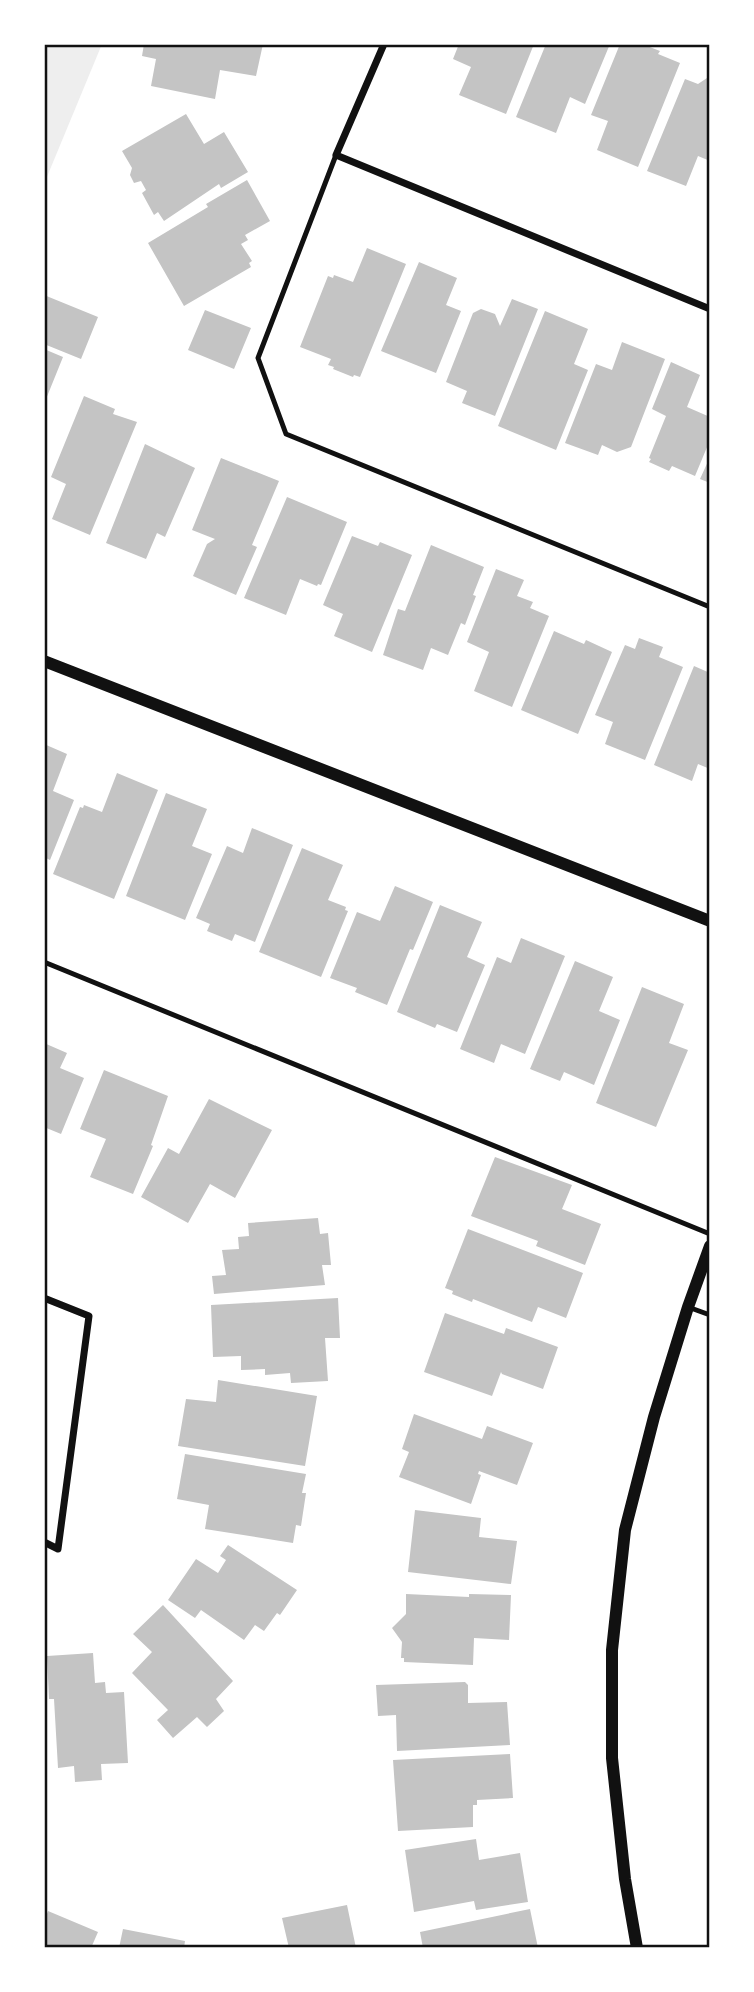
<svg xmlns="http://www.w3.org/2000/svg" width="754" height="1992" font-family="'PT Sans',sans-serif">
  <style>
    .green { fill: #eee }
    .building { fill: #c4c4c4 }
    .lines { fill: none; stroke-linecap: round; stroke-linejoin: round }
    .service { stroke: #111; stroke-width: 5 }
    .minor { stroke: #111; stroke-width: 7 }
    .tertiary { stroke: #111; stroke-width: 12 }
    .neatline { fill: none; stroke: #111; stroke-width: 2.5 }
  </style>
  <rect width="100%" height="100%" fill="#fff"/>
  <path class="green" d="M44 44H102L44 184Z"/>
  <path class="building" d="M144 44H263L256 76 220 70 215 99 151 86 156 59 142 56Z
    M459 44H534L506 114 459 95 471 67 453 59Z
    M546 44H610L585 104 570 97 556 133 516 117Z
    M620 44H642L660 51 658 54 680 63 638 167 597 150 608 121 591 115Z
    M710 76V161L698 156 686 186 647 171 685 79 698 84Z
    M186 114 204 144 224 132 248 172 221 188 219 184 164 221 158 212 154 215 142 193 146 190 141 181 134 183 130 175 132 168 122 151Z
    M247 180 270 221 245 235 248 240 241 244 252 261 249 263 251 267 184 306 148 243 208 207 206 204Z
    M367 248 406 264 360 377 354 375 353 377 333 369 334 367 328 365 331 359 300 347 328 276 333 278 334 275 353 282Z
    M419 262 457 278 446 305 461 311 436 373 381 351Z
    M44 295 98 317 81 359 44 344Z
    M512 299 538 309 495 416 462 403 467 391 446 382 473 313 481 309 495 314 500 326Z
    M205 310 251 328 234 369 188 350Z
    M545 311 588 329 574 364 588 370 556 450 498 426Z
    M622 342 665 359 631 447 617 452 602 445 598 455 565 443 596 364 612 370Z
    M44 349 63 357 44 404Z
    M671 362 700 375 687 407 710 417V440L695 476 672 466 669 471 649 462 651 459 649 458 666 416 652 409Z
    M84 396 115 409 113 414 137 422 90 535 52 519 66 484 51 477Z
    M145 444 195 468 165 537 157 533 146 559 106 543Z
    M710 457V483L700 479Z
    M221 458 279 481 252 545 257 547 236 595 193 576 207 544 215 539 192 530Z
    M287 497 347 522 321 585 318 584 317 586 300 579 286 615 244 598Z
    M352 536 378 546 380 542 412 555 372 652 334 636 343 614 323 605Z
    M431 545 484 567 473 595 476 596 465 625 461 623 448 655 431 648 423 670 383 655 398 609 405 611Z
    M496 569 524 580 517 596 533 602 530 608 549 616 512 707 474 691 489 652 467 642Z
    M554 631 584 644 586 640 612 652 578 734 521 710Z
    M639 638 663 647 659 657 683 667 645 760 605 744 613 722 595 715 625 645 635 649Z
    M694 666 710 673V769L698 764 692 781 654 765Z
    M44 744 67 754 53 791 74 800 50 860 44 857Z
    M117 773 158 790 114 899 53 874 80 807 83 808 84 805 102 812Z
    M166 793 207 809 192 846 212 854 185 920 126 896Z
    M252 828 293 845 255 942 235 934 232 941 207 931 210 924 196 918 227 846 243 853Z
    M302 848 343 865 328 900 346 907 345 910 348 911 321 977 259 952Z
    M395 886 433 902 413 950 410 949 387 1005 355 992 357 988 330 978 357 912 380 921Z
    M440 905 482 922 467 957 485 965 457 1032 437 1024 435 1028 397 1012Z
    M521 938 565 956 525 1054 501 1044 494 1063 460 1049 497 957 511 963Z
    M575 961 613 977 599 1011 620 1020 594 1085 564 1072 560 1081 530 1069Z
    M642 987 684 1004 669 1043 688 1050 656 1127 596 1103Z
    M44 1043 67 1053 60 1068 84 1078 61 1134 44 1127Z
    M104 1070 168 1096 151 1145 153 1146 133 1194 90 1177 106 1139 80 1129Z
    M209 1099 272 1130 235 1198 210 1184 188 1223 141 1197 168 1148 179 1154Z
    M495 1157 572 1185 562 1209 601 1224 585 1265 536 1246 538 1241 471 1216Z
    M318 1218 320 1234 328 1233 331 1265H322L325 1285 214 1294 212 1276 226 1275 222 1250 239 1249 238 1237 249 1236 248 1223Z
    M468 1229 583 1273 566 1318 538 1307 532 1322 473 1299 472 1302 452 1294 453 1291 445 1288Z
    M338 1298 340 1338H325L328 1381 291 1383 290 1373 265 1375V1369L241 1370V1356L213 1357 211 1305Z
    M445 1313 504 1334 506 1328 558 1347 543 1389 502 1374 501 1372 492 1396 424 1372Z
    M218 1380 317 1396 305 1466 178 1446 186 1399 216 1402Z
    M414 1414 482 1439 487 1426 533 1443 517 1485 479 1471 478 1474 481 1475 471 1504 399 1477 409 1452 402 1449Z
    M185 1454 306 1474 302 1493H306L301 1526 296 1525 293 1543 205 1529 209 1505 177 1499Z
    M415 1510 481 1518 479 1537 517 1541 511 1584 408 1572Z
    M228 1545 297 1590 280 1615 277 1613 264 1631 255 1625 244 1640 201 1610 195 1618 168 1600 196 1559 218 1573 226 1560 220 1556Z
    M406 1594 469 1597V1594L511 1595 509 1640 474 1638 473 1665 404 1662V1658H401L402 1642 392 1628 406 1614Z
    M163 1605 233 1681 216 1699 224 1711 207 1727 197 1717 173 1738 157 1720 168 1710 132 1673 152 1652 133 1634Z
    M93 1653 95 1683 105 1682 106 1693 124 1692 128 1763 101 1764 102 1780 75 1782 74 1766 58 1768 54 1699H49L47 1656Z
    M465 1682 468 1685V1703L507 1702 510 1745 397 1751 396 1715 378 1716 376 1685Z
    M510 1754 513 1798 477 1800V1805H473V1827L398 1831 393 1760Z
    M476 1839 479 1860 520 1853 528 1902 476 1910 474 1901 414 1912 405 1850Z
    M347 1905 356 1948H289L282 1918Z
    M530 1909 538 1948H423L420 1932Z
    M48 1911 98 1932 91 1948H44V1922Z
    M123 1929 185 1941 184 1948H119Z"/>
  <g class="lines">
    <path class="service" d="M336 155 258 358 286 434 710 607
      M44 962 710 1234
      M688 1307 710 1315"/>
    <path class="minor" d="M384 44 336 155 710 309
      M44 1298 89 1316 58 1549 44 1542"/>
    <path class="tertiary" d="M44 661 710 921
      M637 1948 625 1879 612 1758V1650L625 1530 654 1417 688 1307 710 1246"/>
  </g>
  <rect width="754" height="1992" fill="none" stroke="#ffffff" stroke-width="91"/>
  <rect x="46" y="46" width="662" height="1900" class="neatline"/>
</svg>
